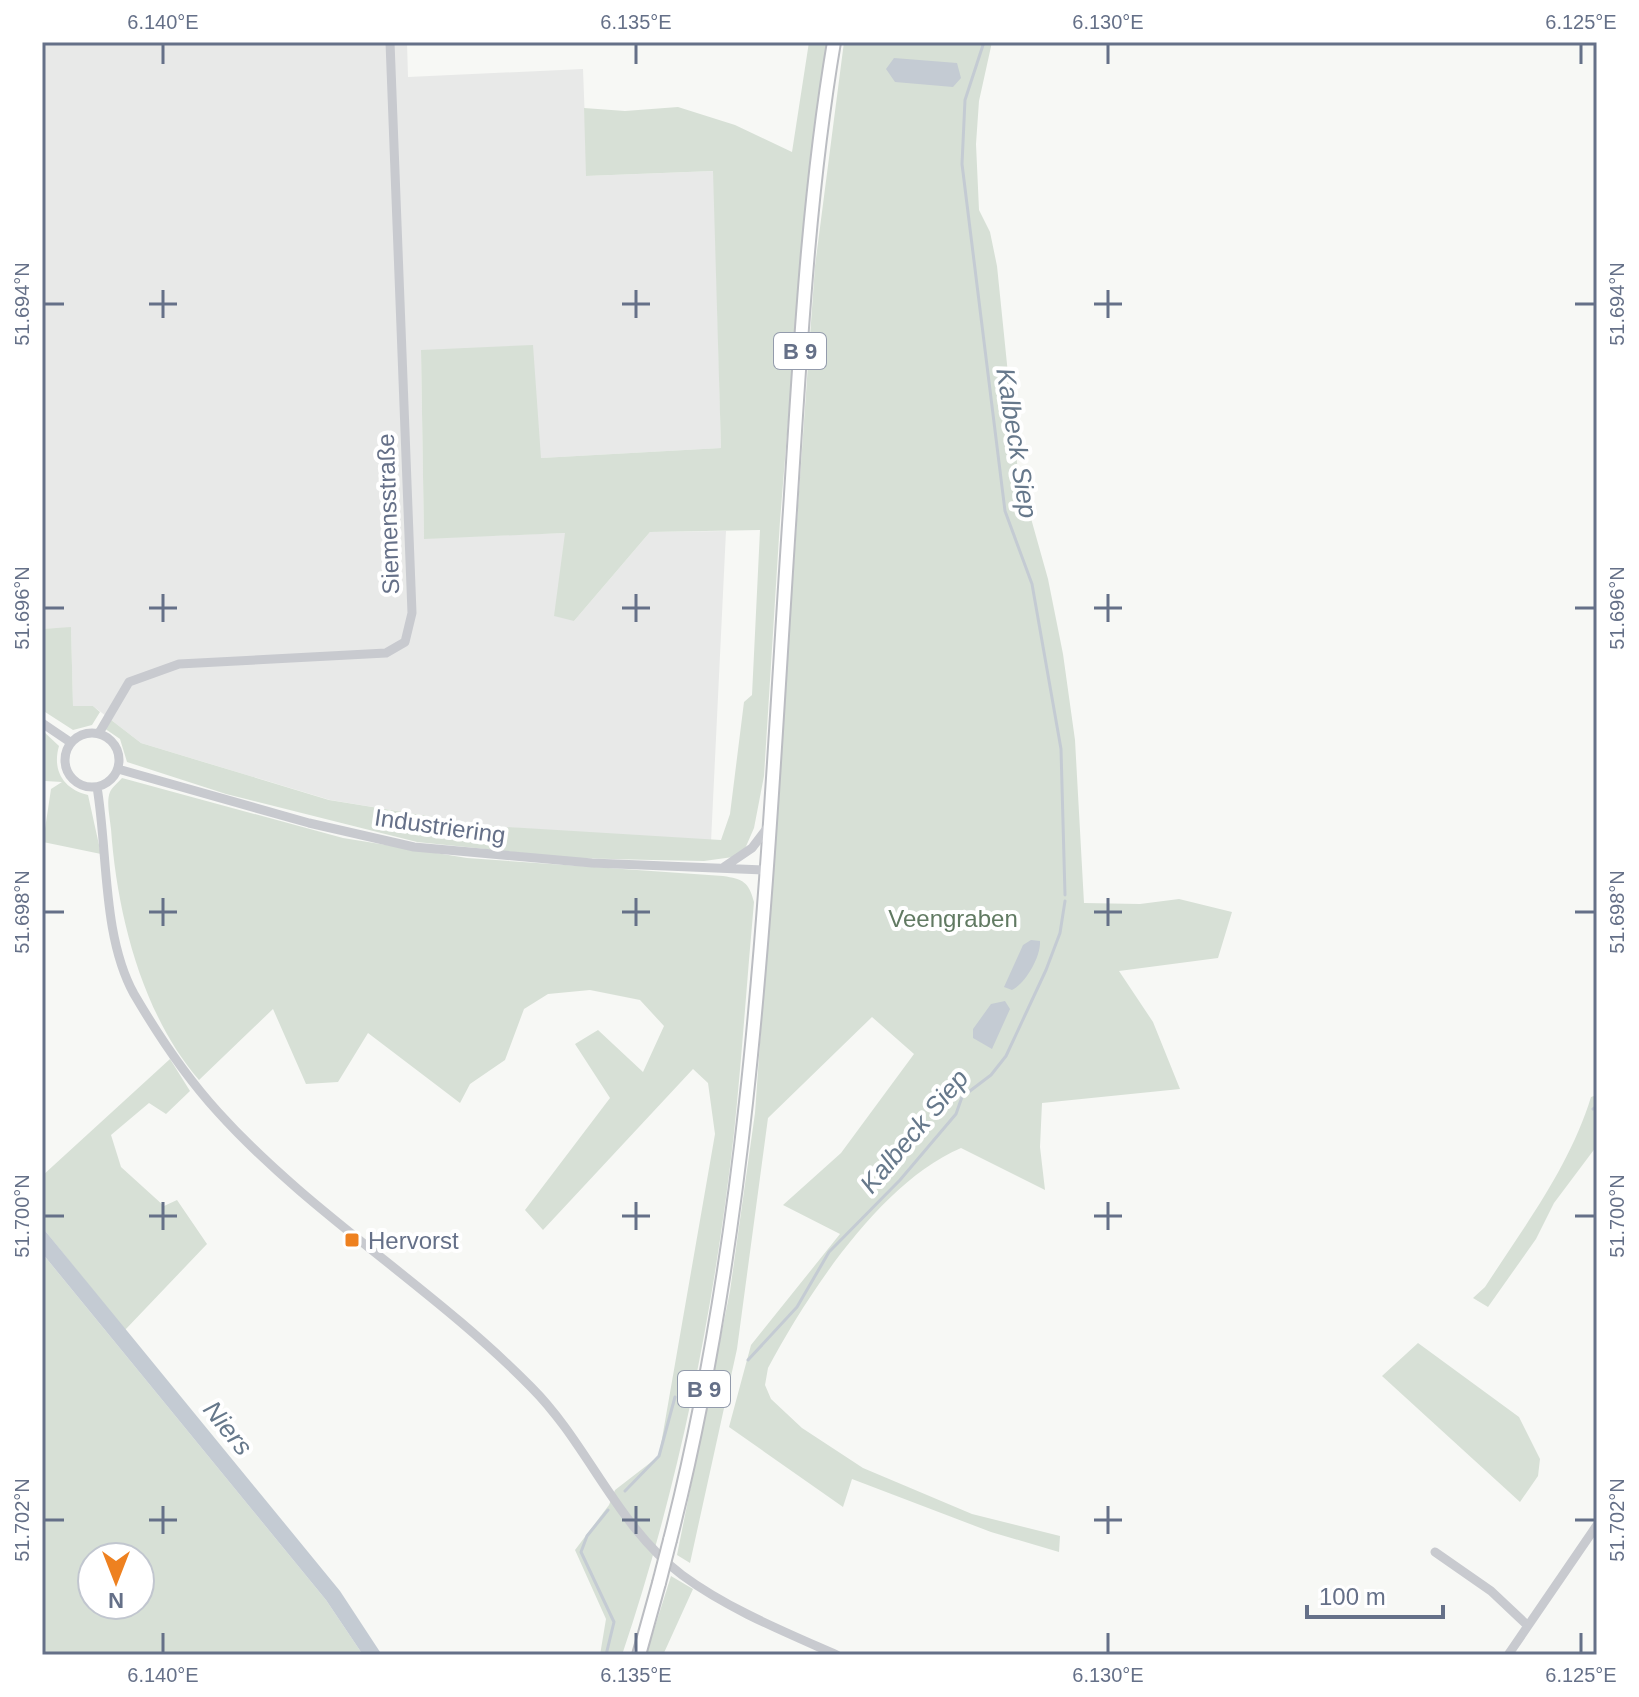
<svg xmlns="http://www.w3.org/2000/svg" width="1639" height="1697" font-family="Arial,sans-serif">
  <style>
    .built { fill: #e8e9e8 }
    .green { fill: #d7e0d6; fill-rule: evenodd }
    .water { fill: #c4cbd3 }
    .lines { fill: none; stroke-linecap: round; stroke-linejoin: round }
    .stream { stroke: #c4cbd3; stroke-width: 3 }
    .major-casing { stroke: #bbbdc2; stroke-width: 16 }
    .minor { stroke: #c8cacf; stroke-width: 9 }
    .major { stroke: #fff; stroke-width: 12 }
    .major-bridge-casing { stroke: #bbbdc2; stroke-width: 16; stroke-linecap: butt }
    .major-bridge { stroke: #fff; stroke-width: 12 }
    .ticks { fill: none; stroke: #657088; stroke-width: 3 }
    .poi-dot { fill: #ee8120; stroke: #fff; stroke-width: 3 }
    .labels { text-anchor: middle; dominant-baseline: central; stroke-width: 8; stroke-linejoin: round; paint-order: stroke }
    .shield { fill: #fff; stroke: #939bac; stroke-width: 2 }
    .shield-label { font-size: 22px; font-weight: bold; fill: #657088 }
    .street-label { font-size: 24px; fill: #657088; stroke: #fff }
    .park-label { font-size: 24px; fill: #617a62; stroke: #fff }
    .poi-label { font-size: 24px; fill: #657088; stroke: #fff; text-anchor: start }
    .water-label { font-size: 26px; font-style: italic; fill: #66788b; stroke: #fff }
    .neatline { fill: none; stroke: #657088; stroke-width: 3 }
    .ticks-label { font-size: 20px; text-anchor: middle; fill: #657088 }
  </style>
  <rect width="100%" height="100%" fill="#f7f8f5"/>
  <path class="built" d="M42 42H407L408 77 583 69 587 176 714 171 721 448 541 458 421 350 424 538 565 533 574 621 650 532 726 531 711 842 490 826 330 800 141 743 93 706H73L71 628 42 629Z"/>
  <path class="green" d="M809 42H828L807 186 780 521 764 776 754 828 744 851 733 857 704 861 652 860 572 858 417 842 226 794 127 762 120 739 101 726 106 716 141 743 329 800 490 826 721 840 730 814 744 702 752 695 760 530 650 532 574 621 554 616 565 533 424 539 421 350 533 345 541 458 721 448 713 171 586 176 584 108 625 111 678 107 735 125 792 152Z
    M844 42H992L979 101 976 144 979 210 990 232 997 266 1018 472 1048 579 1063 654 1075 740 1084 903 1140 904 1179 899 1232 912 1218 958 1119 971 1153 1022 1180 1089 1042 1103 1040 1147 1045 1190 961 1148C881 1182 808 1293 768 1368L765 1385 771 1399 802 1428 863 1468 972 1514 1060 1536 1059 1552 991 1532 852 1479 843 1507 729 1427 751 1345 840 1234 783 1205 841 1153 914 1054 872 1017 768 1118 737 1349 690 1563 677 1555 730 1291 755 1113 815 266Z
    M71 627 73 706H93L100 712 92 725 73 730 42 710V629Z
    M42 730 59 746C52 770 63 789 88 795L101 854 43 842 51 789 62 782 45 781 42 774Z
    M122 778 343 838 467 858 723 876C743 879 749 882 754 902 747 979 742 1056 734 1133 714 1310 679 1486 622 1655H600L606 1619 575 1550 609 1505 615 1490 659 1456 715 1134 708 1083 693 1069 543 1230 525 1210 610 1098 575 1044 598 1030 643 1072 664 1026 640 1000 590 990 548 994 524 1009 505 1060 470 1084 460 1103 368 1033 338 1082 306 1084 273 1009 199 1080C142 1014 117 914 111 829 110 818 106 801 110 792 112 787 118 783 122 778Z
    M170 1059 190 1091 166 1114 149 1103 111 1135 121 1167 164 1206 177 1200 207 1244 125 1330 42 1227V1176Z
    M1597 1095 1596 1147 1554 1203 1536 1239 1488 1307 1473 1298 1485 1287C1524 1227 1570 1166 1591 1097Z
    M42 1253 326 1600 363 1655H42ZM92 1557H140V1605H92Z
    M1418 1343 1519 1417 1540 1459 1538 1476 1520 1502 1382 1376Z
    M671 1576 693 1589 663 1655H646Z"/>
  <path class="water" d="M894 58 957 63 961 78 953 87 895 82 886 69Z
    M1031 940 1040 941C1041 957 1025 984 1012 990L1004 987 1023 945Z
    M1005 1001 1010 1009 992 1049 973 1038V1029L991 1004Z
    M42 1227 340 1591 382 1655H363L326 1600 42 1253Z"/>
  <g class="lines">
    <path class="stream" d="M984 42 965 100 962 164 1005 511 1032 584 1061 749 1065 895
      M1593 1109 1597 1106
      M748 1360 797 1307 829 1252 900 1180 956 1114 962 1097 991 1075 1006 1056 1046 970 1060 933 1065 901
      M625 1491 659 1456 675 1397
      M606 1655 614 1622 581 1552 587 1536 608 1510"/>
    <g class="major-casing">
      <path id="major" d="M670 1540C756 1204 767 854 790 510 800 354 808 196 834 42
        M639 1655 659 1583"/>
    </g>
    <path class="minor" d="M42 723 70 742
      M65 760a27 27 0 1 1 54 0a27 27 0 1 1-54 0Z
      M99 733 129 682 179 664 386 653 405 642 412 613 390 42
      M118 769 309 823 414 847 592 863 765 870
      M97 787C108 852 102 936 134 994 158 1035 186 1077 218 1112 311 1215 434 1288 531 1387 588 1444 616 1525 682 1575 728 1609 785 1632 837 1655
      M724 867 752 848 768 827
      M1435 1552 1491 1591 1527 1625
      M1508 1655 1597 1525"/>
    <use href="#major" class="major"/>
    <g class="major-bridge-casing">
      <path id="major-bridge" d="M659 1583 670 1540"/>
    </g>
    <use href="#major-bridge" class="major-bridge"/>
  </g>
  <path class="ticks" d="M163 44V64M636 44V64M1108 44V64M1581 44V64M163 290V318M636 290V318M1108 290V318M44 304H64M149 304H177M622 304H650M1094 304H1122M1575 304H1595M163 594V622M636 594V622M1108 594V622M44 608H64M149 608H177M622 608H650M1094 608H1122M1575 608H1595M163 898V926M636 898V926M1108 898V926M44 912H64M149 912H177M622 912H650M1094 912H1122M1575 912H1595M163 1202V1230M636 1202V1230M1108 1202V1230M44 1216H64M149 1216H177M622 1216H650M1094 1216H1122M1575 1216H1595M163 1506V1534M636 1506V1534M1108 1506V1534M44 1520H64M149 1520H177M622 1520H650M1094 1520H1122M1575 1520H1595M163 1633V1653M636 1633V1653M1108 1633V1653M1581 1633V1653"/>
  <rect class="poi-dot" x="344" y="1232" width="16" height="16" rx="4"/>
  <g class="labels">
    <g class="shield">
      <rect x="774" y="333" width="52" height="36" rx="6"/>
      <rect x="678" y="1371" width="52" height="36" rx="6"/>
    </g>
    <g class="shield-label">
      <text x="800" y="351">B 9</text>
      <text x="704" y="1389">B 9</text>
    </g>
    <g class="street-label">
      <text transform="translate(388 514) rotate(-92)">Siemensstraße</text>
      <text transform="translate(440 826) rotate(8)">Industriering</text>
    </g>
    <g class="park-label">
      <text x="953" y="918">Veengraben</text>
    </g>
    <g class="poi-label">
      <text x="368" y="1240">Hervorst</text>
    </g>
    <g class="water-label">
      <text transform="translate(1017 443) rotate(81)">Kalbeck Siep</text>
      <text transform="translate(914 1131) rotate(-50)">Kalbeck Siep</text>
      <text transform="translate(228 1428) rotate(51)">Niers</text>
    </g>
  </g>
  <rect width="1639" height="1697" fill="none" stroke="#ffffff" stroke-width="88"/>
  <g transform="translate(116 1581) rotate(180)"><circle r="38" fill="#ffffff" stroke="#c1c6cf" stroke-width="2"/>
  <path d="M0-6L14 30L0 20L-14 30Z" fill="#ee8120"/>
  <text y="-12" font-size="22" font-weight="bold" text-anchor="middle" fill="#657088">N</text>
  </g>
  <path d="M1307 1605v12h136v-12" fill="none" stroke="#657088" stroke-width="4"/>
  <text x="1319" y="1605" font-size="24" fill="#657088" stroke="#ffffff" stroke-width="6" paint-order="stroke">100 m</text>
  <rect x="44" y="44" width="1551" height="1609" class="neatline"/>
  <g class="ticks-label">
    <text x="163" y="29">6.140°E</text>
    <text x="636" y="29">6.135°E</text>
    <text x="1108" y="29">6.130°E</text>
    <text x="1581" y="29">6.125°E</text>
    <text transform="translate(1617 304) rotate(-90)" y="7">51.694°N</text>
    <text transform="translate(22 304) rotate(-90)" y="7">51.694°N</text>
    <text transform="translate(1617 608) rotate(-90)" y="7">51.696°N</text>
    <text transform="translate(22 608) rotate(-90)" y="7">51.696°N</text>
    <text transform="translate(1617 912) rotate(-90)" y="7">51.698°N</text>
    <text transform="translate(22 912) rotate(-90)" y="7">51.698°N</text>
    <text transform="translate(1617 1216) rotate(-90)" y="7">51.700°N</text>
    <text transform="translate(22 1216) rotate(-90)" y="7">51.700°N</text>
    <text transform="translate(1617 1520) rotate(-90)" y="7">51.702°N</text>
    <text transform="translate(22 1520) rotate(-90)" y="7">51.702°N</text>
    <text x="163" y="1682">6.140°E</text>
    <text x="636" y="1682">6.135°E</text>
    <text x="1108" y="1682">6.130°E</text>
    <text x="1581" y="1682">6.125°E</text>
  </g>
</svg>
